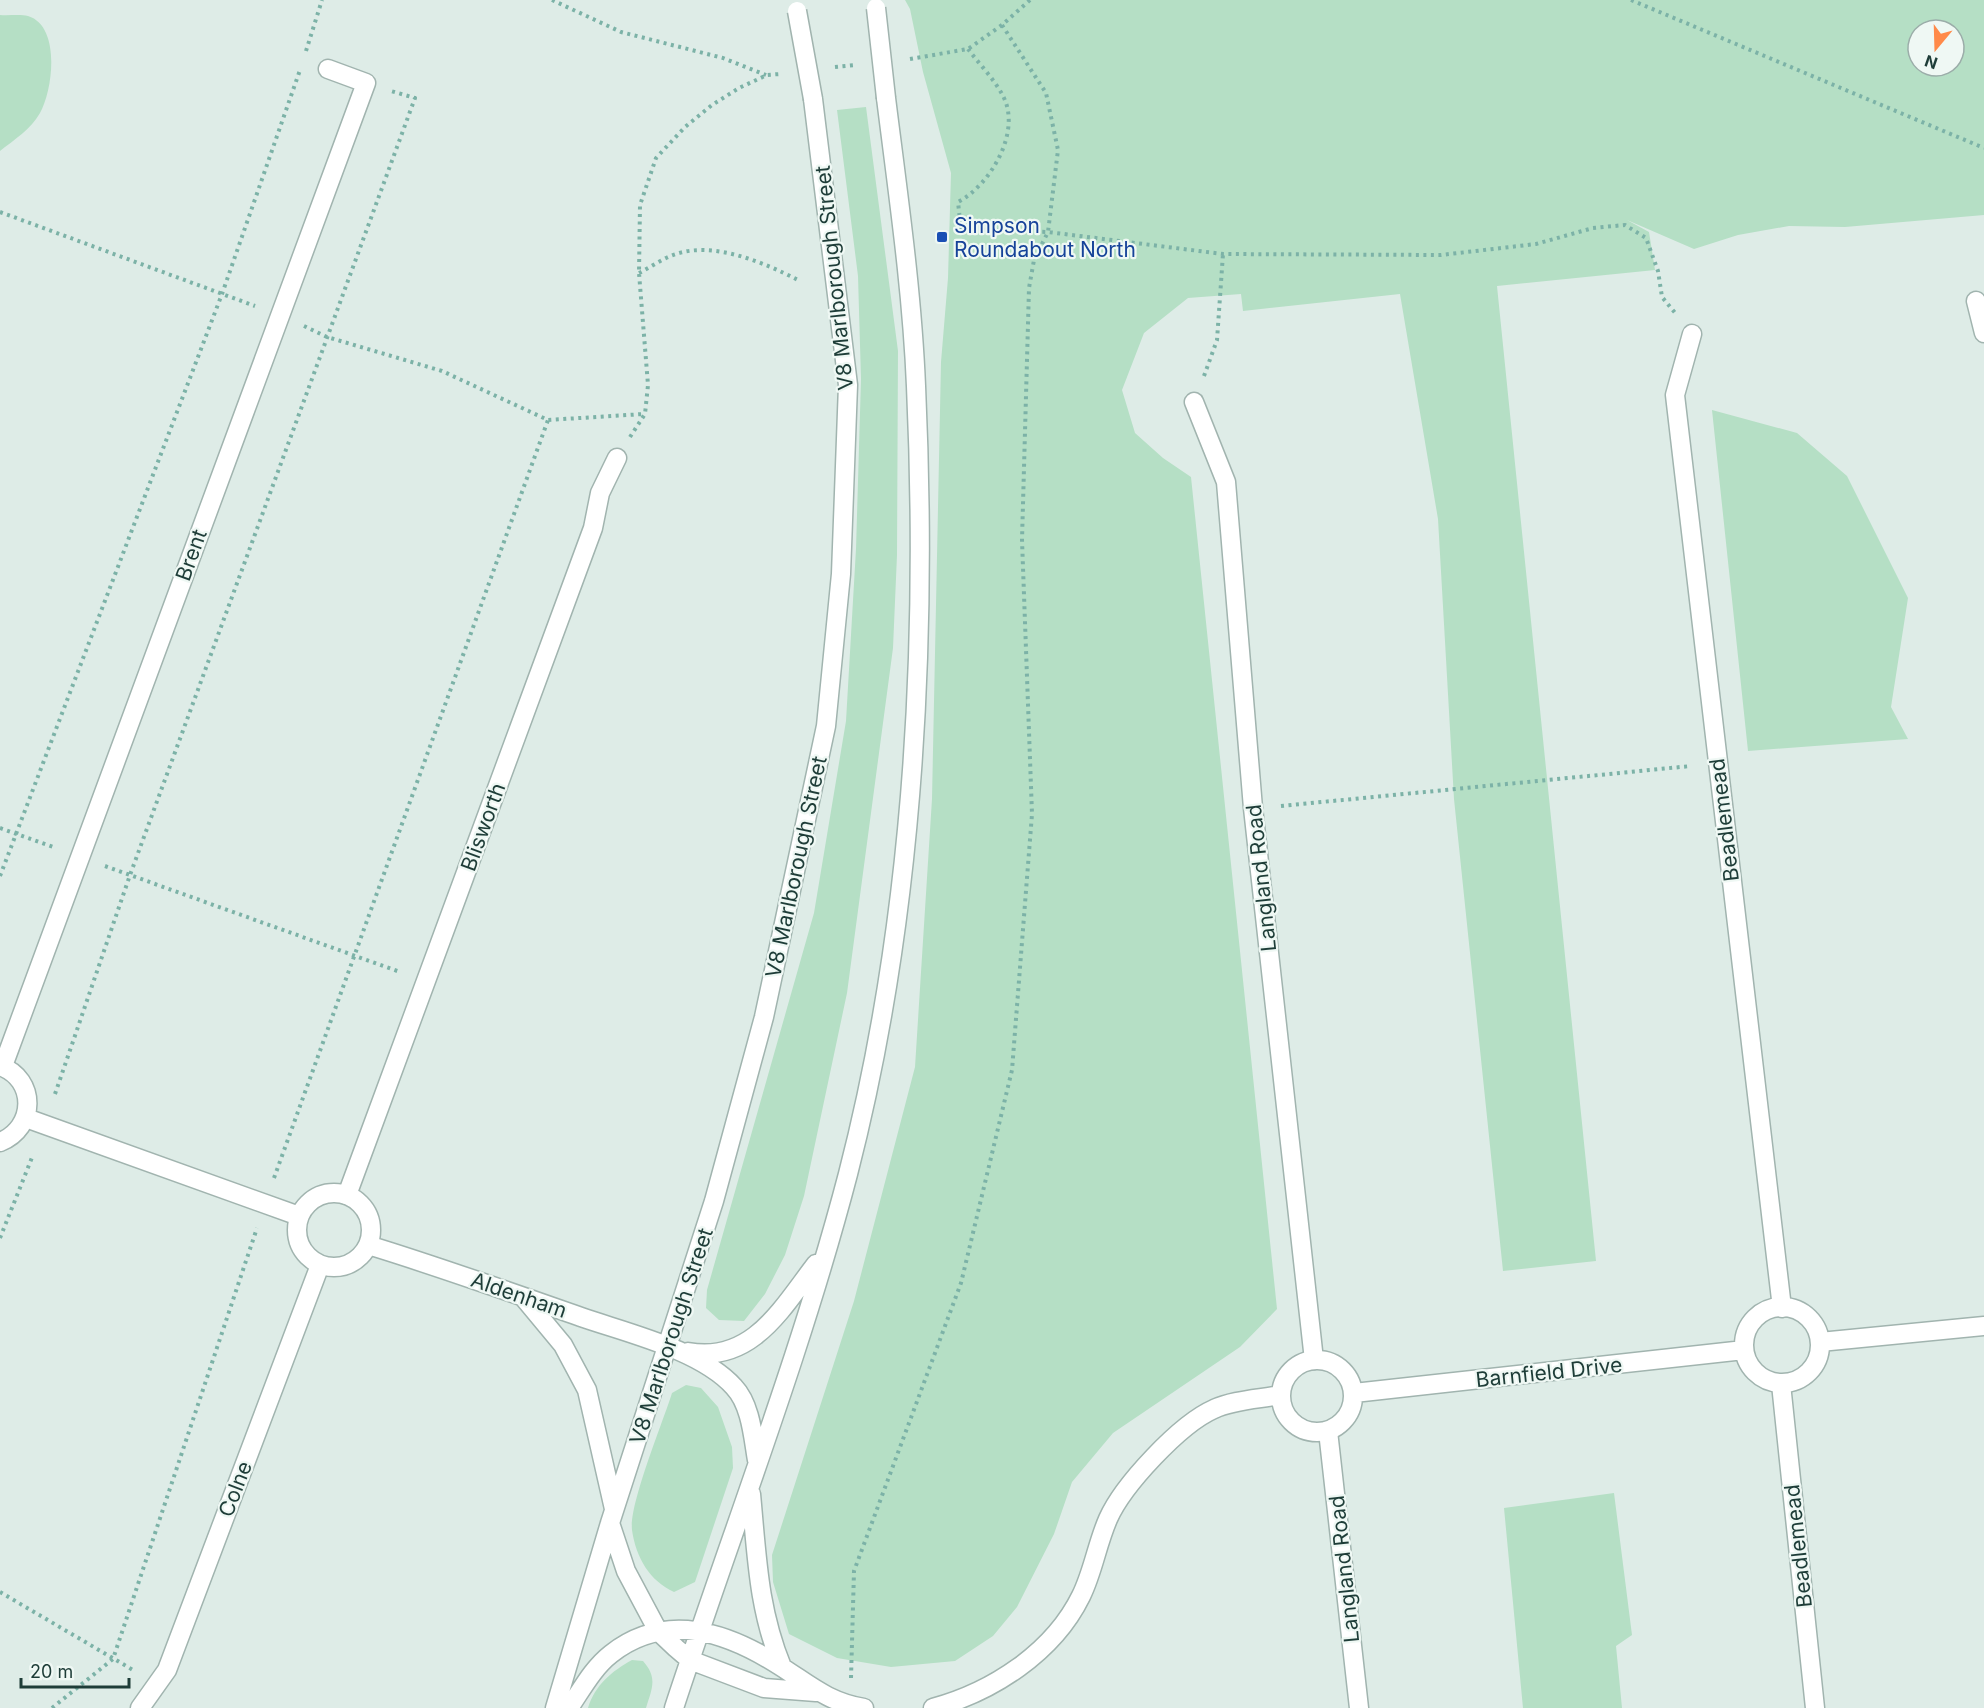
<svg xmlns="http://www.w3.org/2000/svg" width="1984" height="1708" font-family="Inter,sans-serif">
  <style>
    .green { fill: #b5dfc5; fill-rule: evenodd }
    .lines { fill: none; stroke-linecap: round; stroke-linejoin: round }
    .minor-casing { stroke: #a1b4af; stroke-width: 21 }
    .tertiary-casing { stroke: #a1b4af; stroke-width: 21 }
    .path { stroke: #7cb2a7; stroke-width: 4; stroke-dasharray: 3 4.5; stroke-linecap: butt }
    .minor { stroke: #fff; stroke-width: 18 }
    .tertiary { stroke: #fff; stroke-width: 18 }
    .tertiary-bridge-casing { stroke: #a1b4af; stroke-width: 21; stroke-linecap: butt }
    .tertiary-bridge { stroke: #fff; stroke-width: 18 }
    .transit-dot { fill: #1a4fb4; stroke: #eff8f4; stroke-width: 2 }
    .labels { text-anchor: middle; dominant-baseline: central; stroke-width: 4.5; stroke-linejoin: round; paint-order: stroke }
    .transit-label { font-size: 21px; fill: #164399; stroke: #eff8f4; text-anchor: start }
    .street-label { font-size: 21px; fill: #1e3d38; stroke: #eff8f4 }
  </style>
  <rect width="100%" height="100%" fill="#deece7"/>
  <path class="green" d="M905 0H1984V215L1845 227 1789 226 1738 235 1694 249 1627 220 1649 232 1655 270 1497 286 1596 1261 1503 1271 1454 799 1438 519 1400 294 1243 311 1241 294 1188 298 1144 333 1122 390 1135 433 1163 458 1191 477 1277 1309 1240 1347 1113 1433 1072 1482 1054 1534 1017 1607 993 1636 955 1661 891 1667 837 1658 789 1634 773 1582 772 1555 854 1301 915 1067 932 799 941 362 948 278 951 173 923 72 910 9ZM1918 30H1954V66H1918Z
    M0 15C8 16 20 14 28 16 61 26 53 90 40 113 31 129 14 140 0 151Z
    M866 107 898 351 897 555 893 648 847 993 804 1196 785 1255 765 1294 744 1321 719 1320 706 1308 707 1290 814 913 846 721 856 549 861 379 858 276 837 110Z
    M1712 410 1797 433 1847 476 1908 598 1891 707 1908 739 1748 751Z
    M686 1385 701 1388 718 1407 732 1447 733 1468 695 1582 674 1592C650 1581 636 1558 632 1530 629 1504 663 1422 672 1393Z
    M1614 1493 1632 1635 1616 1646 1622 1708H1523L1504 1508Z
    M632 1660 643 1661C658 1678 652 1688 646 1708H588C595 1685 612 1671 632 1660Z"/>
  <g class="lines">
    <g class="minor-casing">
      <path id="minor" d="M1976 301 1984 333
        M1692 334 1675 395 1782 1308
        M1194 402 1226 482 1253 808 1314 1360
        M3 1066 366 83 328 69
        M347 1195 593 528 600 493 617 458
        M1781 1384 1815 1708
        M1328 1431 1359 1708
        M140 1708 167 1670 320 1265"/>
    </g>
    <g class="tertiary-casing">
      <path id="tertiary" d="M0 1066C37 1079 36 1128 0 1142
        M26 1118 299 1216
        M297 1230a37 37 0 1 1 74 0a37 37 0 1 1-74 0Z
        M368 1245C440 1267 510 1292 581 1317 627 1333 701 1350 734 1387 751 1405 753 1437 757 1460
        M524 1298 563 1345 587 1390 614 1509
        M1744 1345a38 38 0 1 1 76 0a38 38 0 1 1-76 0Z
        M1820 1342 1984 1326
        M688 1352C752 1364 782 1308 816 1264
        M1281 1396a36 36 0 1 1 72 0a36 36 0 1 1-72 0Z
        M1354 1393 1744 1350
        M751 1494C757 1557 758 1608 782 1667
        M610 1523 626 1571 658 1631 676 1648 690 1660 764 1688 816 1692
        M555 1708 610 1523 714 1201 764 1017 826 726 841 574 848 385 813 99
        M569 1708C582 1689 593 1668 611 1654 666 1611 727 1632 780 1666 810 1685 828 1702 864 1708
        M674 1708C732 1531 801 1354 848 1174 914 918 928 648 916 386 912 290 898 194 886 98
        M933 1708C992 1692 1053 1653 1081 1596 1093 1572 1097 1544 1108 1519 1123 1485 1180 1424 1214 1409 1233 1400 1260 1399 1280 1395"/>
    </g>
    <path class="path" d="M552 0 621 32 723 58 766 75
      M1631 0 1984 148
      M968 49C980 65 996 81 1004 98 1021 134 989 186 958 202L961 229 1048 232 1223 254 1441 255 1536 244 1593 228 1625 225 1646 238 1658 271 1662 297 1676 314
      M306 51 322 0
      M910 59 968 49 1002 25 1030 0
      M835 67 855 65
      M0 212 255 306
      M639 273C651 267 663 258 676 254 714 241 765 263 798 280
      M304 326 327 337 442 371 548 420 644 414
      M1204 376 1217 340 1223 254
      M630 437 645 414 648 385 639 273 640 205 656 158 685 127 712 105 739 88 767 75 780 74
      M1281 806 1691 766
      M0 828 56 848
      M105 866 400 972
      M0 876 222 294 300 70
      M55 1094 130 875 415 98 391 91
      M274 1178 548 420
      M0 1238 33 1155
      M0 1592 133 1670
      M851 1678 854 1571 961 1283 1012 1070 1032 814 1022 540 1029 288 1034 260 1048 232 1058 150 1046 93 1002 25
      M52 1708 113 1659 257 1228"/>
    <use href="#minor" class="minor"/>
    <use href="#tertiary" class="tertiary"/>
    <g class="tertiary-bridge-casing">
      <path id="tertiary-bridge" d="M876 8 886 98
        M797 11 813 99"/>
    </g>
    <use href="#tertiary-bridge" class="tertiary-bridge"/>
  </g>
  <rect class="transit-dot" x="936" y="231" width="12" height="12" rx="3"/>
  <g class="labels">
    <g class="transit-label">
      <text x="954" y="225">Simpson<tspan x="954" dy="24">Roundabout North</tspan></text>
    </g>
    <g class="street-label">
      <text transform="translate(834 278) rotate(-96)">V8 Marlborough Street</text>
      <text transform="translate(191 555) rotate(-70)">Brent</text>
      <text transform="translate(1724 820) rotate(-97)">Beadlemead</text>
      <text transform="translate(483 827) rotate(-70)">Blisworth</text>
      <text transform="translate(796 867) rotate(-78)">V8 Marlborough Street</text>
      <text transform="translate(1261 878) rotate(-96)">Langland Road</text>
      <text transform="translate(519 1295) rotate(19)">Aldenham</text>
      <text transform="translate(671 1336) rotate(-72)">V8 Marlborough Street</text>
      <text transform="translate(1549 1372) rotate(-6)">Barnfield Drive</text>
      <text transform="translate(235 1489) rotate(-69)">Colne</text>
      <text transform="translate(1798 1546) rotate(-96)">Beadlemead</text>
      <text transform="translate(1344 1569) rotate(-96)">Langland Road</text>
    </g>
  </g>
  <g transform="translate(1936 48) rotate(199)"><circle r="28" fill="#eff8f4" stroke="#9bada9" stroke-width="1.5"/>
  <path d="M0-4.5L10 22L0 15L-10 22Z" fill="#ff8a49"/>
  <text y="-9" font-size="16" font-weight="bold" text-anchor="middle" fill="#1e3d38">N</text>
  </g>
  <path d="M21 1678v9h108v-9" fill="none" stroke="#1e3d38" stroke-width="3"/>
  <text x="30" y="1678" font-size="18" fill="#1e3d38" stroke="#eff8f4" stroke-width="4.5" paint-order="stroke">20 m</text>
</svg>
